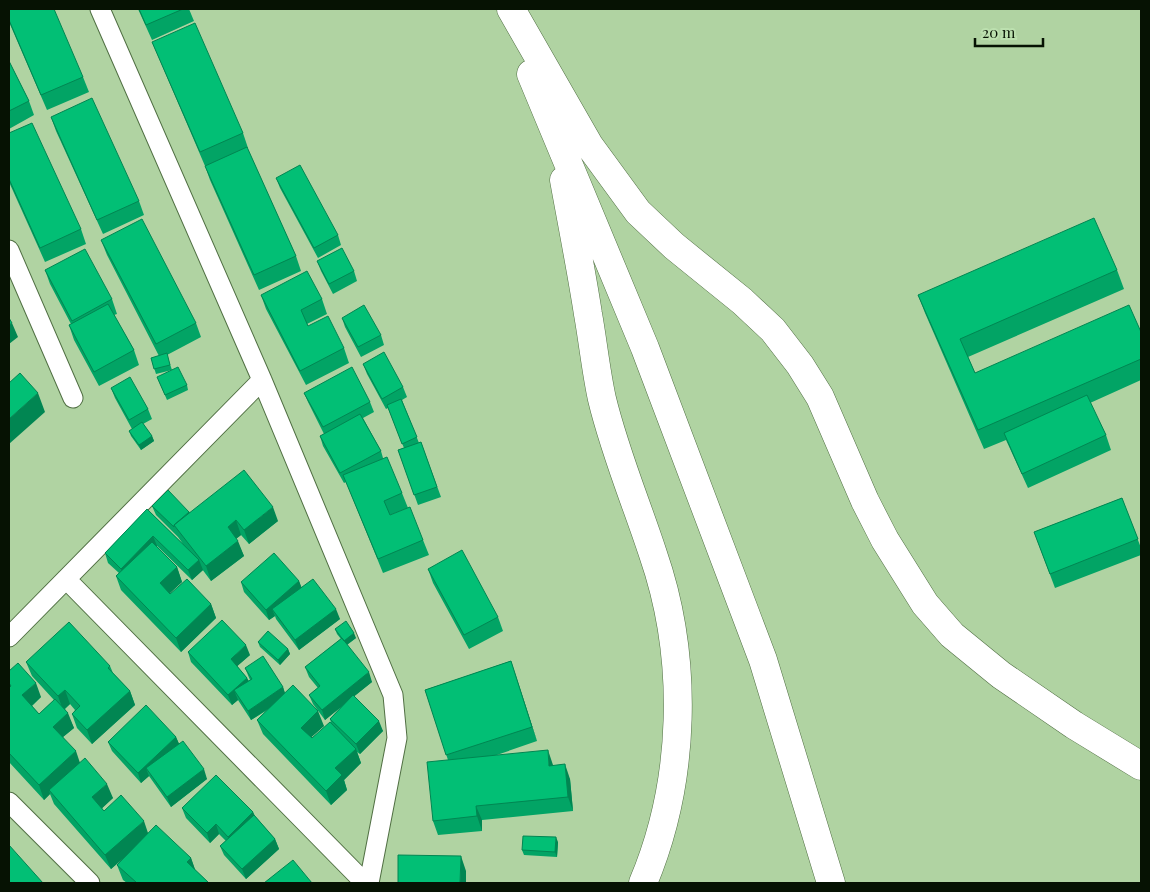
<svg xmlns="http://www.w3.org/2000/svg" width="1150" height="892" font-family="'Playfair Display',serif">
  <style>
    .lines { fill: none; stroke-linecap: round; stroke-linejoin: round }
    .street-casing { stroke: #506f43; stroke-width: 21 }
    .primary-casing { stroke: #506f43; stroke-width: 29 }
    .street { stroke: #fff; stroke-width: 19 }
    .primary { stroke: #fff; stroke-width: 28 }
    .wall { fill: #02a465 }
    .shaded-wall { fill: #018652 }
    .building { fill: #02bf75; stroke: #018652 }
  </style>
  <rect width="100%" height="100%" fill="#b0d3a2"/>
  <g class="lines">
    <g class="street-casing">
      <path id="street" d="M100 9 262 380 393 695 397 738 369 883
        M9 250 73 398
        M66 579 365 883
        M9 637 262 380
        M9 802 90 883"/>
    </g>
    <g class="primary-casing">
      <path id="primary" d="M511 9 589 145 638 212 674 246 742 301 773 330 800 365 820 397 865 501 885 540 925 604 952 635 1001 675 1074 725 1141 766
        M531 74 645 348 763 660 831 883
        M564 180C572 224 581 269 588 314 593 342 596 372 602 399 615 453 636 502 653 554 689 658 686 781 643 883"/>
    </g>
    <use href="#street" class="street"/>
    <use href="#primary" class="primary"/>
  </g>
  <path class="wall" d="M9 9 83 77 89 92 47 110 9 22Z
    M138 9H189L194 21 152 40Z
    M152 42 243 133 248 148H247L296 256 301 271 259 290 210 180 205 166 158 56Z
    M9 61 29 101 34 115 9 129Z
    M51 117 139 201 144 215 103 234 56 131Z
    M9 133 81 229 86 244 45 262 9 182Z
    M276 178 338 235 341 245 318 258 280 188Z
    M101 240 196 323 201 337 167 355 172 370 156 374 151 358 159 356 107 255Z
    M317 261 354 271 357 281 333 294 321 271Z
    M45 270 112 299 117 314 114 315 134 350 139 365 99 386 74 340 69 325 71 324 50 284Z
    M1117 270 1124 289 968 357 975 373 1141 332V380L1090 403 1106 435 1111 450 1028 488 1006 440 984 449 925 313 918 295Z
    M261 295 322 299 327 314 307 324 308 326 344 348 349 363 306 385 266 309Z
    M342 318 381 335 384 345 361 357 345 327Z
    M363 364 403 387 407 397 402 400 419 443 421 442 441 497 418 505 398 450 404 448 388 408 386 409 367 374Z
    M157 377 187 385 188 390 167 400Z
    M111 388 148 409 152 419 143 424 152 436 154 441 141 450 131 436 129 431 132 429 115 398Z
    M304 393 370 402 374 412 363 418 381 451 383 458 402 493 408 508 390 515 423 540 429 555 383 573 346 482 344 483 323 446 320 436 324 434 308 402Z
    M1122 498 1141 548V555L1055 588 1034 532Z
    M152 506 190 512 278 521 249 544 241 535 236 539 244 556 211 581 202 569 203 570 192 580 157 546H156L177 567 182 582 169 593 170 594 211 604 216 618 181 652 121 590 116 576 119 573 108 563 105 553 147 509 183 544 178 537 156 515Z
    M428 569 498 617 503 631 469 649 433 583Z
    M299 581 301 587 340 619 299 650 276 619 275 616 269 620 244 592 241 582Z
    M335 629 356 638 347 645 372 682 354 696 383 731 360 754 357 752 361 763 344 780 347 790 331 805 263 734 257 720 269 709 251 720 238 700 232 705 191 662 188 652 250 655 237 666 247 678 249 681 250 680 245 668 283 687 285 693 324 726 311 737 312 738 331 723 330 719 341 707 325 720 313 704 309 695 318 688 309 677 305 667 341 639 337 634Z
    M258 642 288 649 290 654 280 665 260 647Z
    M511 661 537 741 494 756 553 765 570 779 573 811 482 820V831L438 835 433 821 448 760 425 690Z
    M26 662 110 666 113 673 130 691 135 705 92 744 77 728 72 714 75 710 70 704 65 709 74 728 63 737 80 763 113 798 102 808 104 811 148 833 191 858 195 870 209 883H127L123 880 117 865 128 854 111 869 54 804 50 794 44 800 9 762V671L41 697 32 706 39 714 54 700 32 676Z
    M176 737 179 744 207 779 171 807 149 776 141 783 112 751 108 742Z
    M182 808 253 812 255 816 275 839 279 849 246 879 224 855 220 846 226 841 219 834 210 843 186 818Z
    M558 842 557 857 524 855 522 850Z"/>
  <path class="shaded-wall" d="M12 323 18 337 9 344V325Z
    M38 393 45 412 9 444V419Z
    M152 436 154 441 141 450 139 445Z
    M273 507 278 521 249 544 244 530Z
    M236 520 241 535 233 541 228 527Z
    M153 536 157 546 125 579 121 569Z
    M238 541 244 556 211 581 206 566Z
    M199 560 203 570 192 580 188 570Z
    M177 567 182 582 165 598 160 583Z
    M299 581 303 591 272 609 275 616 269 620 266 610Z
    M211 604 216 618 181 652 176 638Z
    M336 609 340 619 299 650 295 640Z
    M354 633 356 638 345 646 343 641Z
    M246 645 250 655 234 669 231 659Z
    M288 649 290 654 280 665 278 660Z
    M511 661 516 676 537 741 532 727Z
    M369 672 372 682 325 720 322 710Z
    M247 678 251 687 234 690 238 700 232 705 228 695Z
    M36 683 41 697 27 710 22 695Z
    M283 687 286 697 251 720 248 711Z
    M65 690 70 704 63 710 58 696Z
    M130 691 135 705 92 744 87 730Z
    M318 711 324 726 306 742 301 728Z
    M68 713 74 728 58 741 53 727Z
    M379 721 383 731 360 754 356 744Z
    M176 737 180 746 146 768 149 776 141 783 138 773Z
    M356 749 361 763 344 780 347 790 331 805 326 791 335 768Z
    M548 750 553 765 554 780 549 766Z
    M76 751 81 766 49 790 50 794 44 800 39 785Z
    M565 764 570 779 573 811 568 797Z
    M204 769 207 779 171 807 167 797Z
    M107 784 113 798 98 812 92 797Z
    M476 806 482 820V831L477 816Z
    M253 812 257 822 232 847 228 837Z
    M144 821 149 836 111 869 105 855Z
    M216 824 219 834 210 843 207 833Z
    M556 837 558 842 557 857 555 852Z
    M275 839 279 849 246 879 242 869Z
    M461 856 466 871V883H460Z
    M191 858 196 872 187 862Z"/>
  <path class="building" d="M9 9H54L83 77 41 95 9 20Z
    M139 9H183L146 25Z
    M195 23 243 133 200 152 152 42Z
    M9 61 29 101 9 111Z
    M92 98 139 201 97 220 51 117Z
    M32 123 81 229 40 248 9 179V133Z
    M247 147 296 256 254 275 205 166Z
    M300 165 338 235 314 248 276 178Z
    M1094 218 1117 270 960 339 975 373 1129 305 1141 332V359L978 430 918 295Z
    M142 219 196 323 156 344 101 240Z
    M342 248 354 271 329 284 317 261Z
    M85 249 112 299 72 321 45 270Z
    M307 271 322 299 301 310 308 326 328 316 344 348 300 371 261 295Z
    M108 304 134 350 94 372 69 325Z
    M364 305 381 335 358 347 342 318Z
    M9 318 12 323 9 325Z
    M384 352 403 387 382 399 363 364Z
    M167 353 170 365 154 369 151 358Z
    M178 367 187 385 165 395 157 377Z
    M352 367 370 402 323 427 304 393Z
    M20 373 38 393 9 419V383Z
    M130 377 148 409 129 420 111 388Z
    M1087 395 1106 435 1022 474 1004 433Z
    M401 399 417 437 402 444 387 405Z
    M360 414 381 451 340 473 320 436Z
    M142 422 152 436 139 445 129 431Z
    M421 442 437 487 414 495 398 450Z
    M387 457 402 493 384 501 390 515 410 507 423 540 378 559 343 475Z
    M244 470 273 507 244 530 236 520 228 527 238 541 206 566 174 525Z
    M168 490 189 512 174 525V527L152 506Z
    M1122 498 1138 539 1050 574 1034 532Z
    M147 509 199 560 188 570 153 536 121 569 105 553Z
    M152 542 177 567 160 583 170 594 187 579 211 604 176 638 116 576Z
    M462 550 498 617 464 635 428 569Z
    M274 553 299 581 266 610 241 582Z
    M313 579 336 609 295 640 272 609Z
    M222 620 246 645 231 659 247 678 228 695 188 652Z
    M346 621 354 633 344 641 335 629Z
    M69 622 110 666 108 668 130 691 87 730 72 714 80 706 65 690 58 696 26 662Z
    M268 631 288 649 278 660 258 642Z
    M342 638 369 672 322 710 309 695 320 686 305 667Z
    M263 656 283 687 248 711 234 690 252 679 245 668Z
    M511 661 532 727 446 755 425 690Z
    M18 663 36 683 22 695 39 714 55 699 68 713 53 727 76 751 39 785 9 753V688L11 686 9 683V671Z
    M293 685 318 711 301 728 312 738 330 722 356 749 335 768 342 775 326 791 257 720Z
    M353 695 379 721 356 744 330 719Z
    M146 705 176 737 138 773 108 742Z
    M183 741 204 769 167 797 146 768Z
    M548 750 549 766 565 764 568 797 476 806 477 816 433 821 427 762Z
    M85 758 107 784 92 797 104 811 121 795 144 821 105 855 49 790Z
    M216 775 253 812 228 837 216 824 207 833 182 808Z
    M254 815 275 839 242 869 220 846Z
    M156 825 191 858 187 862 209 883H137L117 865Z
    M523 836 556 837 555 852 522 850Z
    M9 845 43 883H9Z
    M398 855 461 856 460 883H398Z
    M293 860 312 883H264Z"/>
  <rect width="1150" height="892" fill="none" stroke="#061203" stroke-width="20"/>
  <path d="M975 38v8h68v-8" fill="none" stroke="#061203" stroke-width="2.5"/>
  <text x="982" y="38" font-size="15" fill="#061203" stroke="#bce0af" stroke-width="4" paint-order="stroke">20 m</text>
</svg>
